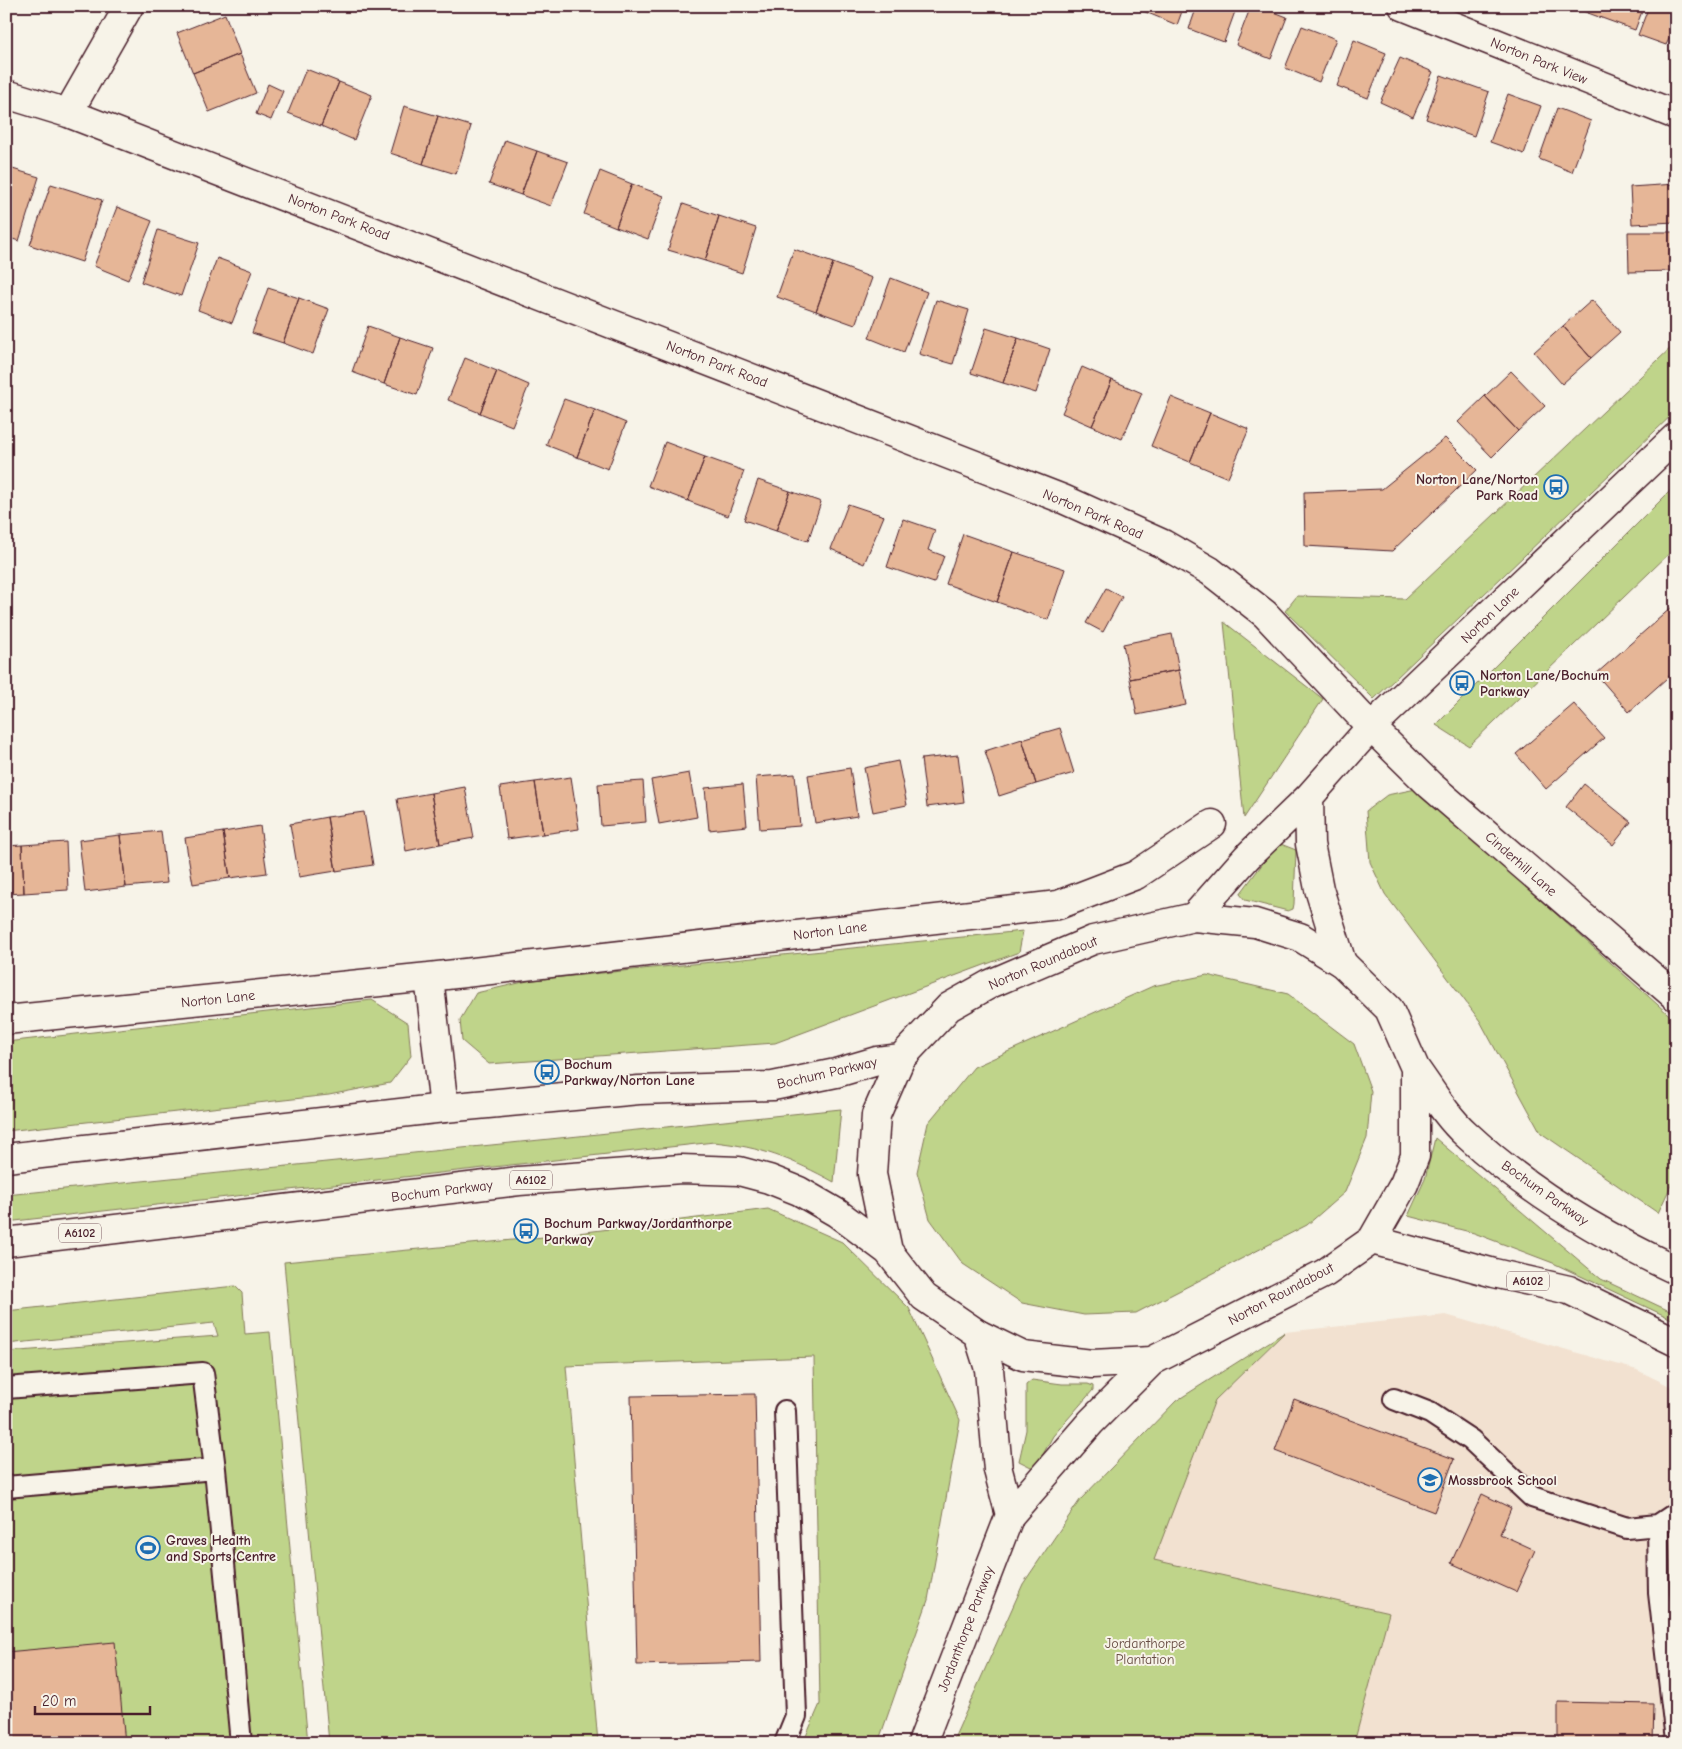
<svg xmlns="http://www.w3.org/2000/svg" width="1682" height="1749" font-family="'Comic Neue',sans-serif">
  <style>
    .built { fill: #f2e1d0 }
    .green { fill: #bfd48a; stroke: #847a5a }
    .building { fill: #e6b697; stroke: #4a1f2b }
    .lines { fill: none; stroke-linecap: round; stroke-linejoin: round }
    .lane-casing { stroke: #4a1f2b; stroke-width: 24 }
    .street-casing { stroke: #4a1f2b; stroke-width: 31 }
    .secondary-casing { stroke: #4a1f2b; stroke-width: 31 }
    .highway-casing { stroke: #4a1f2b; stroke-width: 31 }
    .lane { stroke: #f7f3e8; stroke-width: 20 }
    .street { stroke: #f7f3e8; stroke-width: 28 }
    .secondary { stroke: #f7f3e8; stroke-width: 28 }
    .highway { stroke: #f7f3e8; stroke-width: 28 }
    .labels { text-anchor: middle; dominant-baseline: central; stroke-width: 4; stroke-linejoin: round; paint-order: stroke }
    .shield { fill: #f7f3e8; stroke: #7e5f64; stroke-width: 1 }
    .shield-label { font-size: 12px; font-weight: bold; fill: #4a1f2b }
    .street-label { font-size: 14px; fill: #4a1f2b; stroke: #f7f3e8 }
    .poi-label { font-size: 14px; font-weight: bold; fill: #4a1f2b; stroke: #f7f3e8; text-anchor: start }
    .park-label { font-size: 14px; fill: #674c43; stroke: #f7f3e8 }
  </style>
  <rect width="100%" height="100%" fill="#f7f3e8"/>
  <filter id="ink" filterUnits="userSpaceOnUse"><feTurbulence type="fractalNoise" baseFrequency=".02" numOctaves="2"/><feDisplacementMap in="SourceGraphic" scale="10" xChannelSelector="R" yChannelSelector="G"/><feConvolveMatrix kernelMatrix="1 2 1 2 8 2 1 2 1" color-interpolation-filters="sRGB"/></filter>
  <g filter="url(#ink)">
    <path class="built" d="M1446 1315 1637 1370 1676 1389V1743H1354L1388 1613 1153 1560 1215 1400 1285 1332Z"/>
    <path class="green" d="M1676 343V411L1374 699 1285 611 1297 596 1405 599Z
      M1676 485V547L1469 746 1436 725Z
      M1224 622 1323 699 1244 818Z
      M1416 789 1676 1021V1175L1658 1213 1541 1133 1480 1021 1385 894 1370 862 1366 811 1387 795Z
      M1278 843 1296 850 1294 904 1293 909 1288 911 1245 900 1240 894Z
      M1023 931 1019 952 775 1043 489 1064 462 1041 460 1020 476 993 532 980Z
      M1207 975 1288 994 1354 1044 1371 1091 1367 1138 1345 1192 1307 1225 1136 1313 1084 1315 1022 1303 963 1264 930 1219 917 1172 928 1123 974 1067 1153 986Z
      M372 1000 408 1023 411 1056 390 1083 329 1095 6 1131V1042Z
      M841 1109 834 1182C792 1159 761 1147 714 1142L6 1222V1195Z
      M1435 1138 1601 1279 1676 1314V1321L1553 1263 1474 1233 1408 1216 1425 1179Z
      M768 1209 842 1242 909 1308 960 1420 928 1600 878 1743H803L820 1704 814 1357 566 1366 598 1743H329L284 1262 554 1236Z
      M235 1286 242 1293 245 1334 270 1332 308 1743H6V1352L218 1336 214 1323 6 1344V1311Z
      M1285 1332 1215 1400 1154 1560 1389 1613 1354 1743H952L1023 1584 1080 1500 1176 1401Z
      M1032 1380 1062 1384H1088L1093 1386V1390L1053 1436 1035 1469 1019 1461 1026 1430V1385Z"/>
    <path class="building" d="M1145 6H1184L1177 25 1143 11Z
      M1197 6H1237L1224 42 1189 29Z
      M1251 6H1259L1287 17 1271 59 1236 45Z
      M1569 6H1590L1588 13Z
      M1590 6H1644L1635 30 1588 13Z
      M1649 6H1676V40L1670 37 1666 45 1638 35Z
      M225 14 240 54 193 73 177 33Z
      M1302 26 1336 39 1319 82 1285 68Z
      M1354 40 1386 53 1368 98 1337 86Z
      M240 54 256 93 209 112 193 73Z
      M1400 58 1433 72 1413 117 1380 102Z
      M306 69 339 82 321 126 288 113Z
      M1441 75 1489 92 1474 136 1426 119Z
      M339 82 372 95 354 140 321 126Z
      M268 84 283 91 271 120 256 114Z
      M1508 94 1541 106 1524 154 1490 142Z
      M404 106 438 116 423 164 390 153Z
      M1557 108 1591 121 1572 172 1539 159Z
      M438 116 471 126 456 174 423 164Z
      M505 140 537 151 521 195 489 184Z
      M537 151 568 162 551 206 521 195Z
      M6 167 39 177 19 241 6 237Z
      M600 171 632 184 616 227 584 214Z
      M51 184 102 200 82 262 30 245Z
      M632 184 664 196 648 239 616 227Z
      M1676 184V222L1632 224 1630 187Z
      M683 204 719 216 705 261 668 250Z
      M117 207 152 221 128 280 94 266Z
      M719 216 756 228 742 273 705 261Z
      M158 230 199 243 181 296 141 282Z
      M1628 232H1675V271L1629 272Z
      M794 249 833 263 816 311 777 297Z
      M217 258 252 271 232 323 198 310Z
      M833 263 872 278 855 325 816 311Z
      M891 278 927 292 904 352 869 338Z
      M268 288 299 298 283 343 252 333Z
      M299 298 329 309 313 354 283 343Z
      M936 300 969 310 953 364 919 354Z
      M1592 300 1620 332 1591 358 1563 326Z
      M368 326 400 337 384 384 352 372Z
      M1563 326 1591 358 1562 384 1534 352Z
      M986 328 1018 338 1003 383 971 373Z
      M400 337 433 348 417 395 384 384Z
      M1018 338 1050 349 1036 393 1003 383Z
      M465 358 497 371 480 413 448 400Z
      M1082 367 1112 380 1092 426 1062 413Z
      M497 371 529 385 512 426 480 413Z
      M1511 371 1545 406 1518 431 1485 396Z
      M1112 380 1142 393 1122 439 1092 426Z
      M1485 396 1518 431 1492 457 1458 422Z
      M1171 397 1210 413 1190 462 1151 446Z
      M564 399 595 410 577 457 546 445Z
      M595 410 626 423 608 469 577 457Z
      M1210 413 1249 429 1228 478 1190 462Z
      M1445 438 1477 470 1392 551 1305 546 1304 492 1382 489Z
      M665 442 705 457 688 501 648 486Z
      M705 457 744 471 728 516 688 501Z
      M758 480 790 491 776 531 744 520Z
      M790 491 821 502 808 541 776 531Z
      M848 504 884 516 864 564 831 549Z
      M903 519 935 530 928 550 944 556 934 583 887 567Z
      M963 534 1014 552 997 602 946 584Z
      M1014 552 1065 569 1048 620 997 602Z
      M1106 588 1122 597 1103 632 1086 623Z
      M1672 607 1676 611V670L1629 712 1596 674Z
      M1172 634 1179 670 1130 679 1123 644Z
      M1179 670 1186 705 1137 715 1130 679Z
      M1574 704 1604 738 1546 789 1516 754Z
      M1060 728 1074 773 1036 784 1022 739Z
      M1022 739 1036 784 999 796 985 751Z
      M958 755 964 802 927 807 921 759Z
      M898 761 907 805 873 812 864 768Z
      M850 768 857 816 815 823 808 775Z
      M689 773 697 817 659 824 651 780Z
      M795 774 800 826 760 829 756 777Z
      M571 777 579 829 543 834 535 782Z
      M643 781 646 822 601 826 598 784Z
      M535 782 543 834 507 839 500 787Z
      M743 784 747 826 709 830 705 788Z
      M1584 784 1631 822 1613 845 1566 807Z
      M465 787 474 838 440 844 431 793Z
      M431 793 440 844 406 851 397 799Z
      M364 812 373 865 336 871 327 817Z
      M327 817 336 871 299 877 290 824Z
      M260 826 267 873 230 878 223 832Z
      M161 831 167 883 126 887 120 835Z
      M223 832 230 878 193 884 185 838Z
      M120 835 126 887 85 892 79 840Z
      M66 842 68 890 24 893 22 845Z
      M22 845 24 893 6 894V846Z
      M755 1394 761 1662 637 1665 631 1396Z
      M1294 1399 1454 1459 1434 1512 1275 1451Z
      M1482 1494 1511 1508 1500 1534 1535 1550 1516 1592 1451 1563Z
      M115 1642 125 1743H6V1652Z
      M1558 1702 1654 1704 1653 1743H1558Z"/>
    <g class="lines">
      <g class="lane-casing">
        <path id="lane" d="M6 1388 203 1373 215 1469 241 1743
          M1394 1399 1430 1413 1471 1440 1532 1497 1627 1528 1658 1525 1676 1513
          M785 1411 796 1716 785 1743
          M6 1487 215 1469
          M1658 1525 1659 1593 1676 1740"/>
      </g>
      <g class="street-casing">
        <path id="street" d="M1403 6 1676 115
          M6 94 68 113 1063 499 1163 544 1210 571 1265 614 1371 727 1430 785 1676 997
          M68 113 129 6
          M429 977 444 1108
          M6 1020 429 977 1058 905 1136 875 1212 824"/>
      </g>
      <g class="secondary-casing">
        <path id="secondary" d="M1309 797 1310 844 1319 889 1342 963
          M1194 917 1247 857 1309 797 1371 727 1676 437
          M978 1334 989 1369 998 1470 1010 1515
          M922 1743 1010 1515 1091 1422 1152 1361"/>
      </g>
      <g class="highway-casing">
        <path id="highway" d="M1194 917 1255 923 1300 937 1342 963 1389 1009 1415 1068V1156L1404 1184 1372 1240 1325 1273 1152 1361 1092 1364 1023 1356 978 1334 924 1297 888 1251 872 1174 876 1115 901 1058 949 1007 990 984 1093 940Z
          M1415 1068C1431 1090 1446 1116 1466 1134 1527 1191 1601 1235 1676 1270
          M6 1158 444 1108 639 1090 773 1086 836 1073 877 1061 901 1058
          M1372 1240 1494 1273 1569 1290 1676 1342
          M6 1242 519 1181 681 1169 739 1171 769 1179 799 1191 837 1213 888 1251"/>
      </g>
      <use href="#lane" class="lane"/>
      <use href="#street" class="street"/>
      <use href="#secondary" class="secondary"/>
      <use href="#highway" class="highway"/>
    </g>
  </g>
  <defs>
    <g id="bus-ring" transform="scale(1.25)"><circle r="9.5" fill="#f7f3e8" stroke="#1f6fb2" stroke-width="1.5"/><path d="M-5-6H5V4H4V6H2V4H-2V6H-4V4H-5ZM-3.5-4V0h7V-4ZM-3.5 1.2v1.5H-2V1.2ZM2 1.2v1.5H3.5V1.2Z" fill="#1f6fb2"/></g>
    <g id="school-ring" transform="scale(1.25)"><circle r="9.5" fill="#f7f3e8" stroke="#1f6fb2" stroke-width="1.5"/><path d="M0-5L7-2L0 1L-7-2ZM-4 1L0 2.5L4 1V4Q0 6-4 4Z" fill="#1f6fb2"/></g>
    <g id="stadium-ring" transform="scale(1.25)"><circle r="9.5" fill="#f7f3e8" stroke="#1f6fb2" stroke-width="1.5"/><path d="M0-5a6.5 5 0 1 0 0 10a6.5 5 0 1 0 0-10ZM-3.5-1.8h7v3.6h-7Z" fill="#1f6fb2"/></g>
  </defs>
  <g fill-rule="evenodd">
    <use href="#bus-ring" x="1556" y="487"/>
    <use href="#bus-ring" x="1462" y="683"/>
    <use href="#bus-ring" x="547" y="1072"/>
    <use href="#bus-ring" x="526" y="1231"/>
    <use href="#school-ring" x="1430" y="1480"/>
    <use href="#stadium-ring" x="148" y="1548"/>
  </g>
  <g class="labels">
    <g class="shield">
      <rect x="510" y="1170.5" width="42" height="19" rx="4"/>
      <rect x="59" y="1223.5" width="42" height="19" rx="4"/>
      <rect x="1507" y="1271.5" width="42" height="19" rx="4"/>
    </g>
    <g class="shield-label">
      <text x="531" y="1180">A6102</text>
      <text x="80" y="1233">A6102</text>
      <text x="1528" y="1281">A6102</text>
    </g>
    <g class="street-label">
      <text transform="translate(1539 61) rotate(22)">Norton Park View</text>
      <text transform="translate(339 217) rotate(21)">Norton Park Road</text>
      <text transform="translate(717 364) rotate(21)">Norton Park Road</text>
      <text transform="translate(1093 514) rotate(23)">Norton Park Road</text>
      <text transform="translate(1490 615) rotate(-44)">Norton Lane</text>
      <text transform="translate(1521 864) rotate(41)">Cinderhill Lane</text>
      <text transform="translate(830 931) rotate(-7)">Norton Lane</text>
      <text transform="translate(1043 963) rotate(-23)">Norton Roundabout</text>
      <text transform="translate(218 999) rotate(-6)">Norton Lane</text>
      <text transform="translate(827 1073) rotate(-13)">Bochum Parkway</text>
      <text transform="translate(442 1191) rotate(-7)">Bochum Parkway</text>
      <text transform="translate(1545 1193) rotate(35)">Bochum Parkway</text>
      <text transform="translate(1281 1294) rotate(-28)">Norton Roundabout</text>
      <text transform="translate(966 1629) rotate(-69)">Jordanthorpe Parkway</text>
    </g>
    <g class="poi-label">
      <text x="1538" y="479" text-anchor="end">Norton Lane/Norton<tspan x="1538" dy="16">Park Road</tspan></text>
      <text x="1480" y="675">Norton Lane/Bochum<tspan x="1480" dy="16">Parkway</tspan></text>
      <text x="564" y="1064">Bochum<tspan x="564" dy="16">Parkway/Norton Lane</tspan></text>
      <text x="544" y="1223">Bochum Parkway/Jordanthorpe<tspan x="544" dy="16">Parkway</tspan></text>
      <text x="1448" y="1480">Mossbrook School</text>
      <text x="166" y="1540">Graves Health<tspan x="166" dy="16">and Sports Centre</tspan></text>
    </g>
    <g class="park-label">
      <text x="1145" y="1643">Jordanthorpe<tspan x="1145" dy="16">Plantation</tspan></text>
    </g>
  </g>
  <rect width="1682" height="1749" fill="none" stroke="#f7f3e8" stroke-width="25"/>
  <rect x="12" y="12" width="1657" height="1724" fill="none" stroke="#4a1f2b" stroke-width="2" filter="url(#ink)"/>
  <path d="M35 1706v8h115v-8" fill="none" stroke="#4a1f2b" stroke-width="2.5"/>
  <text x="42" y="1706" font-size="15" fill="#4a1f2b" stroke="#f7f3e8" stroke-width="4" paint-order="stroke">20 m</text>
</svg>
